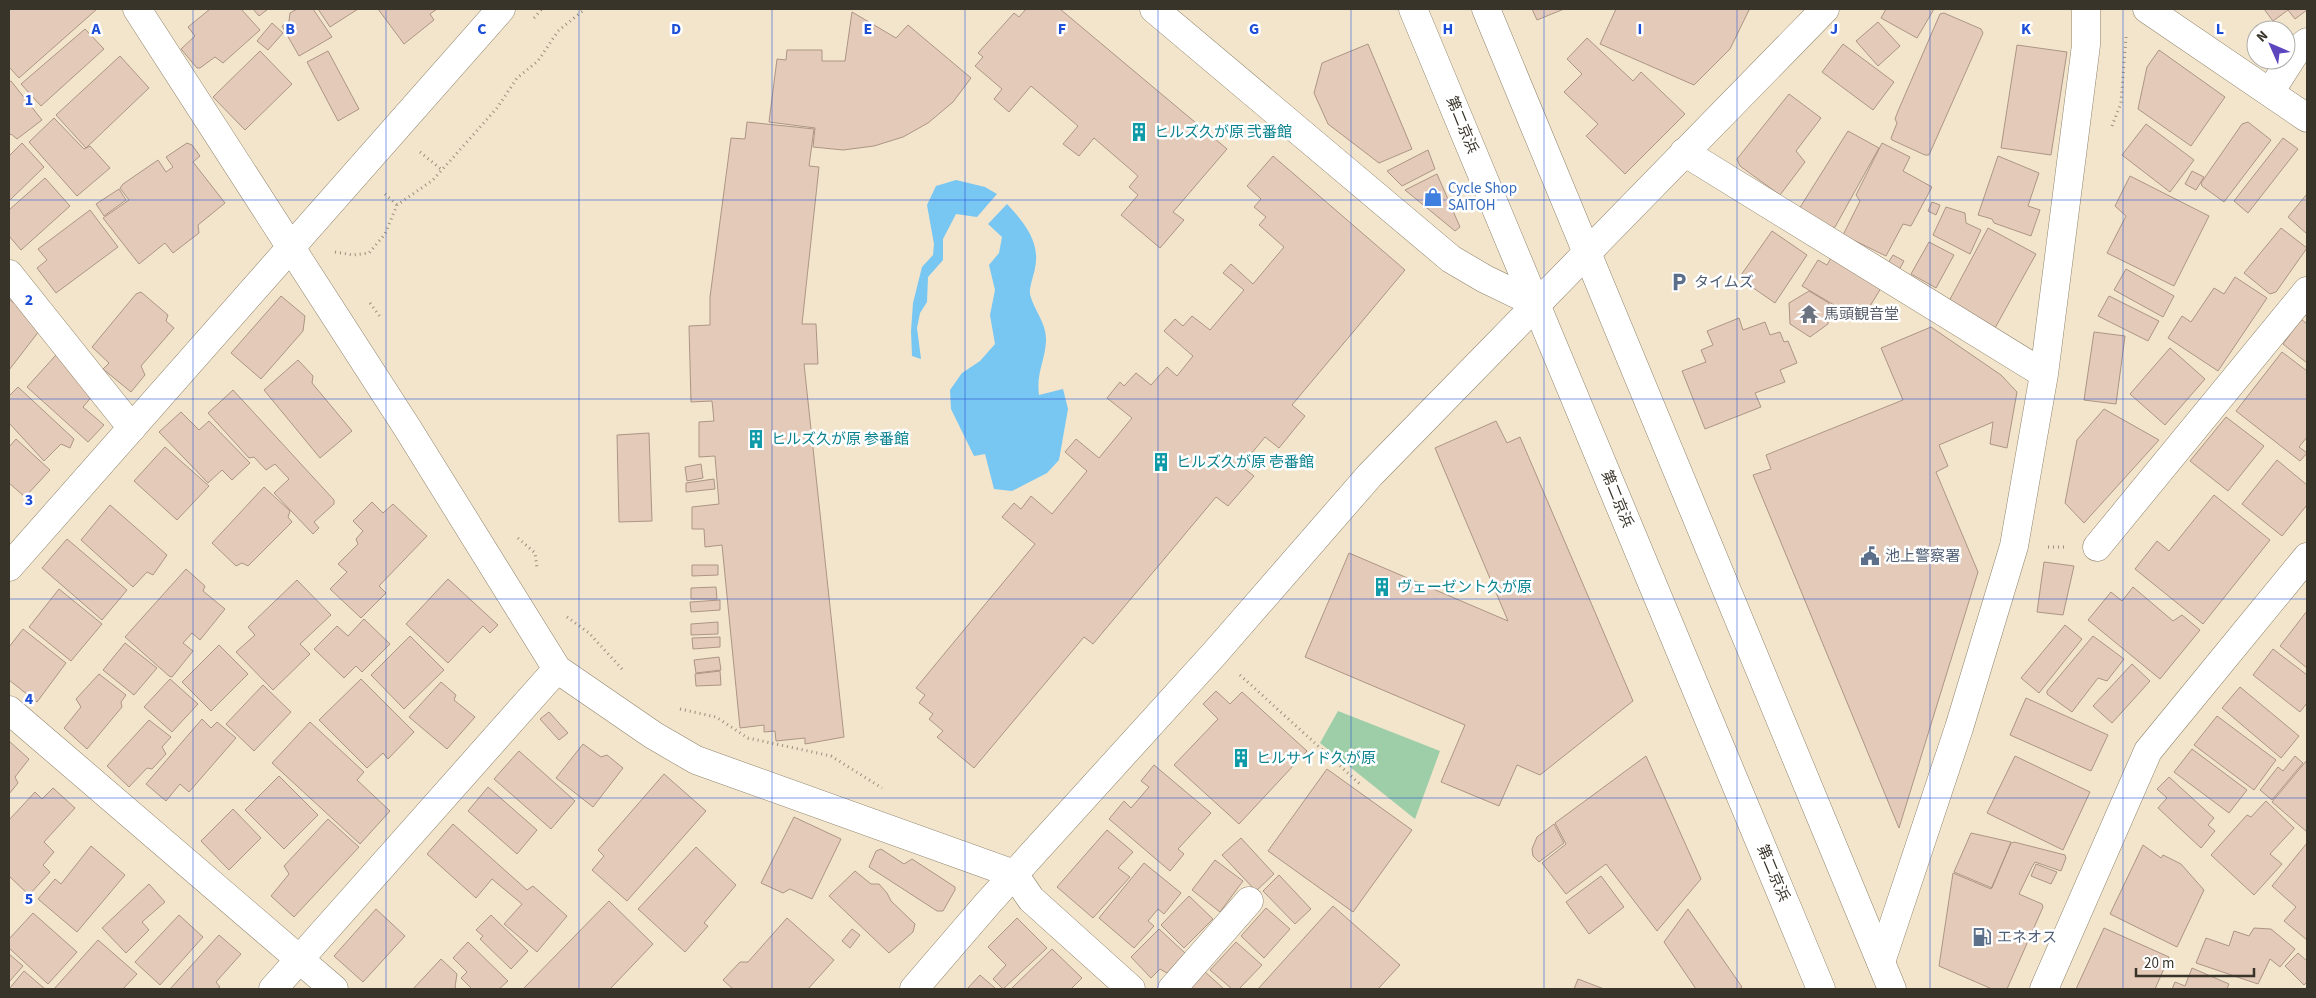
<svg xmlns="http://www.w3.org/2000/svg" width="2316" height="998" font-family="'Source Sans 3','Noto Sans JP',sans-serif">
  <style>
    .green { fill: #9ecea7 }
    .water { fill: #78c6f2 }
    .building { fill: #e4cab9; stroke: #ad9585 }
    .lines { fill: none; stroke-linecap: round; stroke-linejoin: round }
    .minor-casing { stroke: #8f836b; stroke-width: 29 }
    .tertiary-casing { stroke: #8f836b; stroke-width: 29 }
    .trunk-casing { stroke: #8f836b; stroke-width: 29 }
    .path { stroke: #998f7e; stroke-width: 3; stroke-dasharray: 1 4; stroke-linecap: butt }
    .minor { stroke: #fff; stroke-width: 28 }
    .tertiary { stroke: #fff; stroke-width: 28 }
    .trunk { stroke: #fff; stroke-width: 28 }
    .grid { fill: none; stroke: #1d4ed8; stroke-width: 1; stroke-opacity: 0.55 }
    .labels { text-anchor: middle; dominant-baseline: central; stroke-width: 5; stroke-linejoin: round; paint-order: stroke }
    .street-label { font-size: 15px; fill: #39342a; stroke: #fff }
    .culture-label { font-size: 15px; fill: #0d838f; stroke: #fff; text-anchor: start }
    .shop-label { font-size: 15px; fill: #366cbe; stroke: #fff; text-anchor: start }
    .service-label { font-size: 15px; fill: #4e5e75; stroke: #fff; text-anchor: start }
    .worship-label { font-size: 15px; fill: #5b616d; stroke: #fff; text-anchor: start }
    .grid-label { font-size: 16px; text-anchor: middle; font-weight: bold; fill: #1d4ed8; stroke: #fff; stroke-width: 5; stroke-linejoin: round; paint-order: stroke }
  </style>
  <rect width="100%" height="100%" fill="#f2e5cc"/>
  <path class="green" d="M1338 711 1440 751 1415 819 1320 743Z"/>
  <path class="water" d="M956 180 985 187 997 194 977 217 956 214 943 239V260L928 277 927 302 920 313 917 328 921 359 912 356 911 331 913 303 922 267 933 255 934 244 927 205 936 186Z
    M1007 204C1023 221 1041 242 1035 268 1034 275 1029 287 1030 294 1034 311 1047 323 1046 341 1045 361 1036 373 1039 395L1063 389 1068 409 1059 460 1047 473 1012 491 994 489 985 454 974 456 951 409 950 390 962 373 980 361 995 344 990 315 995 290 989 265 999 253 1002 237 988 224Z"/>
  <path class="building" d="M9 9H97L19 78 9 67Z
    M210 9H241L260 30 223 63 215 57 200 68H197L181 49 195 36 188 27Z
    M253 9H268L259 16Z
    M297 9H313L332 37 299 56 282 26 289 21 290 13Z
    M318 9H358L330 27Z
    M378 9H437L430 14 434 20 404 44Z
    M1026 9H1060L1227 149 1173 212 1184 220 1160 248 1121 215 1138 195 1129 187 1138 176 1094 138 1079 156 1063 144 1078 126 1031 86 1009 112 994 99 1002 89 975 66 983 57 978 53 1014 13 1019 17Z
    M1532 9H1564L1537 20Z
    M1616 9H1746L1749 10 1730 49 1694 85 1600 44Z
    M1886 9H1934L1917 38 1881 18Z
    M2264 9H2307V10L2295 19 2288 10 2273 21Z
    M852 12 896 38 908 25 971 78 953 102 928 123 903 137 874 146 843 150 813 147 815 128 769 122 777 59 786 60 787 50H822V61H845Z
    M1944 13 1981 29 1983 33 1929 155H1925L1892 140 1891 138 1897 123 1895 119 1898 111 1940 14Z
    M1878 22 1900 46 1878 66 1856 41Z
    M272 23 283 33 268 50 257 41Z
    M85 29 104 49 41 106 21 84Z
    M1587 38 1633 81 1641 72 1685 114 1625 174 1586 136 1598 124 1564 92 1582 74 1567 59Z
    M1368 44 1412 149 1379 163 1328 124 1314 93 1322 63Z
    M1843 44 1894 82 1873 110 1822 72Z
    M2017 45 2067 52 2051 155 2001 148Z
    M2159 50 2225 97 2191 146 2138 109 2147 67Z
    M260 51 292 84 245 130 213 97Z
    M328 51 359 109 338 121 307 62Z
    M120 56 149 88 86 148 56 115Z
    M11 81 42 120 17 139 11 134 9 136V82Z
    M1789 94 1821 118 1796 151 1805 162 1780 195 1740 166 1737 159Z
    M54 118 84 149 90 146 110 168 77 196 29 142Z
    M747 122 814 129 809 166 819 167 802 324H816L818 364H804L844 737 805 744V738L776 741 775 731 764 732V725L740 728 722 545 705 547 704 529H692V507L719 504 715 456 699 457V422L714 421 712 401 691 402 689 326 710 325V297L731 138 745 139Z
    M2248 122 2271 140 2224 202 2202 186 2201 183 2242 124Z
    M2146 124 2194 160 2170 192 2122 155Z
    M1848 131 1879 148 1835 227 1830 228 1799 209Z
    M2283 138 2298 149 2248 213 2234 201Z
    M22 143 44 167 9 201V156Z
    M187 143 192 145 200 156 193 162 225 203 198 225 199 233 173 253 165 243 139 264 103 218 129 200 120 188 123 184 158 160 166 172 173 167 166 157Z
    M1882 143 1910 157 1903 171 1932 187 1911 226 1903 224 1886 256 1843 235 1860 201 1856 195Z
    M1428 150 1435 169 1402 186 1387 171Z
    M1273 156 1405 270 1292 405 1305 416 1279 448 1265 437 1241 466 1254 476 1228 506 1216 497 1093 644 1084 637 974 768 937 737 943 731 929 719 933 714 919 703 925 695 916 688 1035 544 1002 517 1014 503 1021 509 1031 496 1052 514 1087 471 1065 452 1076 439 1099 458 1132 418 1107 398 1120 382 1124 386 1136 373 1151 385 1167 367 1177 376 1193 356 1164 331 1175 319 1183 326 1192 316 1210 330 1244 290 1223 273 1231 264 1253 284 1284 247 1259 225 1266 217 1254 207 1261 199 1247 186Z
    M1998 156 2039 173 2028 206 2040 210 2031 236 1994 223 1992 219 1978 215Z
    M2192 171 2204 177 2196 190 2185 184Z
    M1437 174 1460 227 1455 231 1405 190Z
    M2130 176 2209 216 2174 286 2107 253 2126 216 2115 206Z
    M45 178 70 206 21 250 9 236V210Z
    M119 189 126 200 104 216 96 204Z
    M2307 194V234L2288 217Z
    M1932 202 1940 205 1936 215 1928 211Z
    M1946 207 1965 213 1966 223 1981 230 1970 254 1933 235Z
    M90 210 118 247 56 293 37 268 47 260 38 249Z
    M1988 228 2036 254 1995 328 1948 303Z
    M2281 228 2307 248 2276 292 2270 294 2244 273Z
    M1772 231 1807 255 1775 303 1739 278Z
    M1929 242 1954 255 1936 288 1911 274Z
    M1893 255 1904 261 1899 270 1888 263Z
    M1831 258 1881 288 1861 321 1802 286 1818 260 1827 265Z
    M2126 269 2174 296 2163 317 2114 290Z
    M2235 277 2267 298 2218 371 2168 338 2182 316 2191 322 2214 288 2224 294Z
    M1809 291 1829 303 1828 324 1810 337 1790 324 1789 303Z
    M141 292 168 315 166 321 174 328 141 366 145 375 131 392 103 369 109 363 92 347 136 294Z
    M281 296 305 316 303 331 261 379 231 353Z
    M2109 296 2159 321 2148 341 2098 316Z
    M9 299 43 326 9 370Z
    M1739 318 1743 330 1765 322 1770 335 1780 332 1784 342 1788 341 1797 363 1780 370 1785 382 1755 393 1761 407 1705 429 1682 371 1706 362 1701 350 1713 345 1707 331Z
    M2301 319 2307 324V363L2283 344Z
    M1931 327 2001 375 2017 392 2007 448 1990 444 1993 422 1939 445 1948 466 1936 472 1978 572 1899 828 1753 475 1771 469 1766 455 1903 400 1881 348Z
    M2094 332 2125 336 2116 404 2084 400Z
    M2170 348 2205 379 2165 425 2130 394Z
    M2282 352 2307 371V437L2299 447 2307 453 2300 461 2236 411Z
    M56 355 93 395 83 407 104 425 88 442 27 387Z
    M298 360 313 376 312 383 352 431 320 458 264 390Z
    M18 387 74 439 70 448 61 444 44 461 9 423V396Z
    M233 390 334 500V504L314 522 319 528 313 534 274 493 289 479 275 464 266 470 254 457 249 458 208 413Z
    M2104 409 2159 440 2084 523 2065 503 2077 440Z
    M181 412 199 430 209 421 250 463 232 480 222 470 208 483 159 432Z
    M2226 417 2264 446 2228 491 2190 461Z
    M1496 421 1507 443 1520 437 1633 701 1540 775 1517 765 1499 806 1441 782 1465 725 1305 657 1349 553 1508 621 1435 448Z
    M649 433 652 521 619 522 617 435Z
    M16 439 50 470 25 497 9 483V447Z
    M165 447 209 486 177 520 134 481Z
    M2277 460 2307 485V505L2282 536 2242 504Z
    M701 464 703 478 687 481 685 467Z
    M714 479 715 489 686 492V483Z
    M264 487 290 511 288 517 292 522 248 566 242 563 236 566 212 543Z
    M2214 495 2270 540 2203 624 2135 569 2157 541 2169 551Z
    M372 502 383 513 393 504 427 536 379 586 386 593 361 618 330 589 347 572 338 564 358 544 356 539 363 531 353 521Z
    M110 505 167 555 153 575 147 572 133 587 81 540Z
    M67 539 127 590 102 620 42 568Z
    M2044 562 2074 566 2063 615 2037 612Z
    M692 565H718V575L692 576Z
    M186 569 205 586 203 591 225 609 200 640 192 633 183 643 193 651 172 677 169 676 125 637Z
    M448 579 498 625 490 633 483 626 448 663 406 624Z
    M297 580 331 615 300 644 310 654 273 690 236 652 255 635 248 627Z
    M716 587 717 599H691V588Z
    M2133 587 2173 621 2182 615 2200 630 2160 679 2088 620 2111 592 2122 601Z
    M59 589 102 624 71 661 29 627Z
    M720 600V610L691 612 690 602Z
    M2307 611V668L2280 646Z
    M364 619 390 644 362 672 356 666 344 678 314 649 337 626 348 636Z
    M718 622V634L691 635V624Z
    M2065 625 2082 639 2039 693 2021 678Z
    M23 629 66 663 37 702 9 680V647Z
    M410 636 444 670 404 709 371 675Z
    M2093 636 2124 659 2107 681 2098 678 2072 712 2047 694V691Z
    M720 637V647L693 649 692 638Z
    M125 643 157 668 134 695 103 670Z
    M219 645 248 674 211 711 182 682Z
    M2273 649 2307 675V703L2300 712 2253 675Z
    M719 657 721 670 696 673 694 660Z
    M2132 664 2150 681 2112 723 2093 706Z
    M720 671 721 685 696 686 695 674Z
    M99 674 126 695 121 702 122 707 87 749 64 728 81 707 76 699Z
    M170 679 198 704 172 732 144 707Z
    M361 679 414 732 388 759 383 753 367 768 319 720Z
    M441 682 456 695 454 700 475 717 447 749 409 717Z
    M263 685 291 712 254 751 226 724Z
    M2240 687 2299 736 2281 758 2222 708Z
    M1216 691 1230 704 1242 692 1307 751 1239 824 1174 765 1218 719 1203 704Z
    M2026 698 2108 735 2091 771 2010 735Z
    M549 712 568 733 559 740 540 719Z
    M2217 716 2276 760 2254 790 2194 745Z
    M202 719 211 728 217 722 236 738 189 792 180 784 166 801 146 784Z
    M149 720 171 737 162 747 166 754 152 769 147 768 129 787 107 766Z
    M310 722 364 772 357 780 390 811 360 844 272 763Z
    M9 741 29 759 15 777 18 783 9 794Z
    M583 744 601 757 607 755 623 768 593 807 556 778Z
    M2192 749 2247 790 2229 813 2174 772Z
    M519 751 575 801 551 829 494 779Z
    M1646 756 1701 879 1657 931 1606 864 1566 894 1542 863 1566 844 1555 823Z
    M2015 756 2090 792 2063 850 1987 813Z
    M2295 756 2303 763 2272 800 2260 790 2278 767 2283 771Z
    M2307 760V832L2272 802Z
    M1154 765 1211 813 1178 849 1184 854 1170 871 1109 819 1124 801 1131 808 1149 787 1141 781Z
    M1327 769 1412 830 1353 912 1268 851Z
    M664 774 706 811 627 901 592 870 604 856 598 850Z
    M279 776 318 815 284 849 245 810Z
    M2169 777 2214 818 2208 825 2215 831 2201 848 2158 808 2167 798 2157 789Z
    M488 787 537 830 517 854 468 811Z
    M53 788 75 808 44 842 54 852 43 865 50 872 29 895 9 876V820L35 792 42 799Z
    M2266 801 2294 828 2270 854 2282 864 2254 895 2211 855 2247 815 2251 817Z
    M233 809 261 838 229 870 201 841Z
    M794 817 841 839 812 899 790 889 783 893 761 883Z
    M328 819 359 847 294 917 271 896 289 874 284 866Z
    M453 824 527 890 533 886 567 916 537 952 504 924 522 904 492 879 476 898 427 854Z
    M1554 824 1564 843 1539 862 1533 856 1532 849 1537 837Z
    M1107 830 1133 852 1118 868 1130 877 1093 918 1057 887Z
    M1971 833 2011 842 1992 888 1954 872Z
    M1241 838 1274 874 1256 891 1222 855Z
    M2014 842 2065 855 2066 858 2061 871 2035 862 2032 867 2019 894 2042 904 2043 907 2007 989H1992L1939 966 1953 873 1991 889 2011 843Z
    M2307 843V940L2284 921 2296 907 2272 886Z
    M2143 845 2161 858 2163 855 2181 864 2204 890 2177 947 2110 914Z
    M91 846 125 875 77 932 38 899 55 879 61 884Z
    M696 847 736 885 704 923 708 926 685 952 638 909Z
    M881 849 904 864 912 859 955 887V890L943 911H937L869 867 876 851Z
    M1215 860 1243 881 1220 912 1192 890Z
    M1144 863 1181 893 1164 914 1158 909 1148 921 1154 926 1134 948 1099 918Z
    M2036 864 2057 872 2051 884 2031 876Z
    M855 871 871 884H879L887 893 891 901 915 924 913 932 889 953 829 896Z
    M1279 875 1311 909 1295 924 1263 891Z
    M1601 876 1624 907 1589 934 1566 902Z
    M149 884 165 902 142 922 149 930 126 953 102 928Z
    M1189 896 1213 919 1184 948 1161 925Z
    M609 901 653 944 610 989H523Z
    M1333 906 1400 965 1378 989H1258Z
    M1266 908 1290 929 1264 958 1241 936Z
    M376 909 405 936 363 982 334 956Z
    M1688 909 1742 987 1739 989H1696L1664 942Z
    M33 913 77 952 48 984 9 948V939Z
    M179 915 203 937 160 985 135 962Z
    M491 915 528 951 511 969 480 939 483 936 476 930Z
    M787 918 834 960 808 989H733L723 980 740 962H748Z
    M1017 918 1047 948 1003 989 993 979 1006 965 988 947Z
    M2104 928 2169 957 2155 989H2076Z
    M2254 928 2271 929 2295 949 2280 967 2270 959 2258 984 2196 963 2206 938 2229 946 2234 931 2249 936Z
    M852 929 860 935 850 948 842 941Z
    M1159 929 1185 953 1167 973 1160 969 1151 978 1131 957Z
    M219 935 241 954 216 982 220 987 217 989H170Z
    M98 940 137 974 123 989H54Z
    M468 942 508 981 499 989H472L461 978 467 972 453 958Z
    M1236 942 1262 965 1239 989H1232L1210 970Z
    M1052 949 1082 978 1071 989H1011Z
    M2298 953 2307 961V982L2304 985 2285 966Z
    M9 954 23 966 9 982Z
    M441 959 457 974 455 987 457 989H413Z
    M2192 968 2229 984 2227 989H2172L2175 982 2185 986Z
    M24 971 45 989H9Z
    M1204 971 1224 989H1188Z
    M980 975 996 989H967Z
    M1578 979 1604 989H1574Z"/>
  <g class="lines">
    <g class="minor-casing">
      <path id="minor" d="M137 9 408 429 557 669 653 735 696 760 1014 874 1031 899 1131 989
        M1154 9 1451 259 1485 279 1535 303
        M2270 92 2297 50 2307 42
        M1684 152 2044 374
        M9 274 132 428
        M2097 547 2307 291
        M9 567 501 9
        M9 710 334 989
        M1881 962 1959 728 2014 546 2044 374 2086 45V9
        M273 989 557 669
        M1172 989 1249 901"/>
    </g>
    <g class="tertiary-casing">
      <path id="tertiary" d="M2147 9 2307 118
        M914 989 988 903 1215 653 1370 475 1825 9
        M2044 989 2148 751 2307 557"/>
    </g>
    <g class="trunk-casing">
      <path id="trunk" d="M1413 9 1821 989
        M1486 9 1892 989"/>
    </g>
    <path class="path" d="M534 18 542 9
      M2112 126 2121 103 2126 37
      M420 152 442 170
      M385 194 397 205
      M335 252 353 255 369 253 385 234 397 205 433 180 497 108 517 78 538 61 558 31 585 9
      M370 303 381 318
      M518 538 535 553 537 568
      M2048 547H2064
      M567 617 589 633 622 669
      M1240 675 1361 785
      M680 709 716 717 748 738 831 756 882 788"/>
    <use href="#minor" class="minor"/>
    <use href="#tertiary" class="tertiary"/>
    <use href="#trunk" class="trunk"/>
  </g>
  <path class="grid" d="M193 9V989M386 9V989M579 9V989M772 9V989M965 9V989M1158 9V989M1351 9V989M1544 9V989M1737 9V989M1930 9V989M2123 9V989M9 200H2307M9 399H2307M9 599H2307M9 798H2307"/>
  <defs>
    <g id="building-bare" transform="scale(1.5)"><path d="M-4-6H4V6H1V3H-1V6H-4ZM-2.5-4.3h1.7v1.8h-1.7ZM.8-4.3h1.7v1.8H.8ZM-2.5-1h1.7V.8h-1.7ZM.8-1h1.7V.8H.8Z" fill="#0f9aa8" stroke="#fff" stroke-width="2.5" paint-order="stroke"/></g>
    <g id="shop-bare" transform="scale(1.5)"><path d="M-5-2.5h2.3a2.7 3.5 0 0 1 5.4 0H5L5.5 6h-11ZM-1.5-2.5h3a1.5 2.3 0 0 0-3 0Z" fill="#3f7fe0" stroke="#fff" stroke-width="2.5" paint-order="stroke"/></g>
    <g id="parking-bare" transform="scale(1.5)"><path d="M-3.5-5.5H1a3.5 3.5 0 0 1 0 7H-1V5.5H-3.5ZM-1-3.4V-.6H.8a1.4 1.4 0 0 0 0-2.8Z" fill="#5c6f8a" stroke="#fff" stroke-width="2.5" paint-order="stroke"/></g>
    <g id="temple-bare" transform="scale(1.5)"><path d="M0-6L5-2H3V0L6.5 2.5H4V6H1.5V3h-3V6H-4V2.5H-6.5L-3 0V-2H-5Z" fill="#6b7280" stroke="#fff" stroke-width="2.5" paint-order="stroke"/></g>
    <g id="civic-bare" transform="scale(1.5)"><path d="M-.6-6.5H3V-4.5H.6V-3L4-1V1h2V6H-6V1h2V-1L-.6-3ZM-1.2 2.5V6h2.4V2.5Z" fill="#5c6f8a" stroke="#fff" stroke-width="2.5" paint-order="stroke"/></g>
    <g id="fuel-bare" transform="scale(1.5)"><path d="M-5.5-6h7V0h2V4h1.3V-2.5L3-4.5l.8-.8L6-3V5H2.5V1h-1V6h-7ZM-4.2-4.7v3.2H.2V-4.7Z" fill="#5c6f8a" stroke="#fff" stroke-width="2.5" paint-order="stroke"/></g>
  </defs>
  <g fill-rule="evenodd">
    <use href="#building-bare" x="1139" y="132"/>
    <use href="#shop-bare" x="1433" y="197"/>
    <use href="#parking-bare" x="1679" y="282"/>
    <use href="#temple-bare" x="1809" y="314"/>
    <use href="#building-bare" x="756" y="439"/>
    <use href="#building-bare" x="1161" y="462"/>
    <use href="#civic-bare" x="1870" y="556"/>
    <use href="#building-bare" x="1382" y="587"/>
    <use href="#building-bare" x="1241" y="758"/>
    <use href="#fuel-bare" x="1982" y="937"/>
  </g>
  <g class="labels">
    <g class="street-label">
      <text transform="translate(1462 125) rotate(68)">第二京浜</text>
      <text transform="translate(1617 499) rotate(68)">第二京浜</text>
      <text transform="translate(1773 873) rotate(67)">第二京浜</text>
    </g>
    <g class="culture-label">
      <text x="1154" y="132">ヒルズ久が原 弐番館</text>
      <text x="771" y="439">ヒルズ久が原 参番館</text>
      <text x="1176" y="462">ヒルズ久が原 壱番館</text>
      <text x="1397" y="587">ヴェーゼント久が原</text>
      <text x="1256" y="758">ヒルサイド久が原</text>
    </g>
    <g class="shop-label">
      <text x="1448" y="188">Cycle Shop<tspan x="1448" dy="17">SAITOH</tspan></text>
    </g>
    <g class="service-label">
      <text x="1694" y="282">タイムズ</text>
      <text x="1885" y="556">池上警察署</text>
      <text x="1997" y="937">エネオス</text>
    </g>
    <g class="worship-label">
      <text x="1824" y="314">馬頭観音堂</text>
    </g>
  </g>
  <g class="grid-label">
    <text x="96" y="34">A</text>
    <text x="290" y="34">B</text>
    <text x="482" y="34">C</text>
    <text x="676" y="34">D</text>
    <text x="868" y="34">E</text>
    <text x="1062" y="34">F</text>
    <text x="1254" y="34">G</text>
    <text x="1448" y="34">H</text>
    <text x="1640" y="34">I</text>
    <text x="1834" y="34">J</text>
    <text x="2026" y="34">K</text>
    <text x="2220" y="34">L</text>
    <text x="29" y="105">1</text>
    <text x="29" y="305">2</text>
    <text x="29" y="505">3</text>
    <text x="29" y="704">4</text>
    <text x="29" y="904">5</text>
  </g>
  <rect width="2316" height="998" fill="none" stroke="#39342a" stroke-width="20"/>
  <g transform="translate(2271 45) rotate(315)"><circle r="24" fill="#ffffff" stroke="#b0aeaa"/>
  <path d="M0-4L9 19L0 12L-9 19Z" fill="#5d46be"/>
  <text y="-8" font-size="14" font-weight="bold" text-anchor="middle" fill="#39342a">N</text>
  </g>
  <path d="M2136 968v8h118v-8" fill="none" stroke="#39342a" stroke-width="2.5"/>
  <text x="2144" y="968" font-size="15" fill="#39342a" stroke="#ffffff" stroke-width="4" paint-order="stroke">20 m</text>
</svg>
